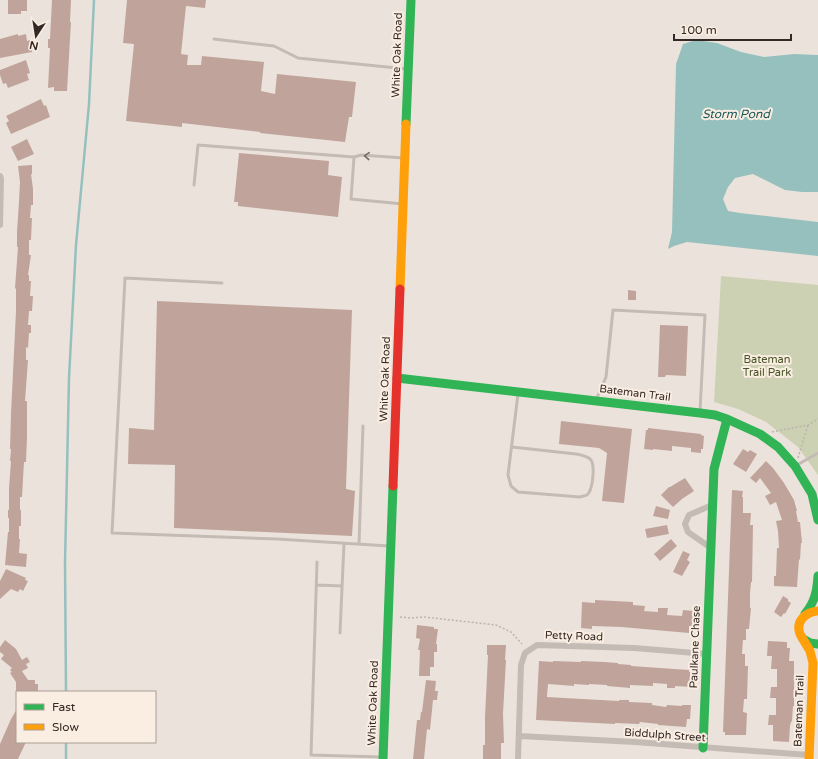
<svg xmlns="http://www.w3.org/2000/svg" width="818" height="759" font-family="'Varela Round',sans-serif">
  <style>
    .green { fill: #cdd1b4 }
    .water { fill: #96c0be }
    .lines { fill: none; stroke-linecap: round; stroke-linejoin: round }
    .stream { stroke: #96c0be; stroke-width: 2.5 }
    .building { fill: #c0a49b }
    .path { stroke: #bdb3ad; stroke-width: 1.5; stroke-dasharray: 2 2; stroke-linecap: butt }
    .lane { stroke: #c4bbb5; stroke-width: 3 }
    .street { stroke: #c4bbb5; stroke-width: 6 }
    .fast { stroke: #30b455; stroke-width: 9 }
    .slow { stroke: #ff9f0a; stroke-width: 9 }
    .jam { stroke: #e5322d; stroke-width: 9 }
    .oneway { stroke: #756a65 }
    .labels { text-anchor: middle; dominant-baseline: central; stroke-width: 4; stroke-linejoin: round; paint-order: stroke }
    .street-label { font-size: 11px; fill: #342824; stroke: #faede1 }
    .park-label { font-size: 11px; fill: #465426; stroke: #faede1 }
    .water-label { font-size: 12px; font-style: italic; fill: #175758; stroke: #faede1 }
  </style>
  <rect width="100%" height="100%" fill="#ebe3db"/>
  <path class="green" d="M721 276 818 285V475L798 447 766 422 738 409 714 402Z"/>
  <path class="water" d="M696 40 717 43 741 52 764 57 794 54 818 55V192H802L785 190 753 174 735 178 728 187 723 199 728 211 740 213 818 222V256L687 242 674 246 668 249 672 232 676 64 683 44Z"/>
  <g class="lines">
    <path class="stream" d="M66 692 65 563 69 378 76 245 89 104 94 0
      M66 759V742"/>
  </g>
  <path class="building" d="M8 0H27V11H21V14H8Z
    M52 0H71L70 22H71L67 91H54V87L48 88 50 48H48V39H50Z
    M127 0H206L205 8 186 6 181 54 188 55 187 65H201L202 56 264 62 261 91 275 94 277 74 356 82 352 117H349L345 142 260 133V132L182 123V127L126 121 134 44 123 43Z
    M18 34V36L26 34 27 41 30 40 32 52 0 58V39Z
    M26 60 30 73 27 74 29 80 8 88 6 83 3 84 0 75V70Z
    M41 99 44 106 46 105 50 117 11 134 6 123 9 121 6 116Z
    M27 139 34 154 18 161 11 147Z
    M239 153 329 161 328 175 342 177 338 217 238 206V202H234Z
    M32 165V174H31L33 189V205H31L30 218H32L31 240H29V255H31L28 275H29V281H31L30 296H33L32 311H29L28 325H31V333H29L28 348 26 347V360H28L25 401H27V437L26 462H24L22 497H20V510H21V526H19V539H20L19 553 27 554 26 567 5 565 8 532H9V518H8V510H9V488L11 461H10L11 449H10L11 413 16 311V289L15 288 18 247H17V232L19 201 20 182 18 166Z
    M628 290 636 291V300H628Z
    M157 301 352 310 346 489 355 491 352 536 174 528 175 465 128 464 129 428 154 430Z
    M660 325 688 326 686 376 666 375 665 377H658Z
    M561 421 632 429 624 503 602 501 607 453 599 448 559 444Z
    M648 428 701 434V435L704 436 703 449H701V453L691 452V448L672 446V451L653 449V450L644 449 646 430H648Z
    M743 449 748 452 750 450 757 454 746 472 733 464Z
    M766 461 773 468 784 483 794 500 797 511H796L798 522H800L802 543H801L800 560 799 559 797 587 774 586V576H776L777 548H779L778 531 776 521 782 520 776 502 770 505 765 496 771 493 760 478 756 483 750 478Z
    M685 478 694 491 682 499 673 507 661 495 669 487H670Z
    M732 490 743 491 742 497H743V513H751L750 525H753L752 582H751L750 594V608H751L749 629H746V640H743L742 654H745V666H748L747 699H744L743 712 747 713 746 735H725V732H723Z
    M656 506 670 510 668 519 653 516Z
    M667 525 669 534 647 538 645 529Z
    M671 539 677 546 660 561 654 554Z
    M683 551 690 554 687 560 690 562 682 576 673 572Z
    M6 569 26 578 25 580 28 581 23 591 20 589 18 592 11 589 0 599V581Z
    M783 596 788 599V601L791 603 785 614 784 613 781 617 774 612Z
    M595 600 633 602V605L645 606 644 611 658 612V608H668L667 615 682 616 683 610 694 611 692 626H689V633L621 627 592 626V629L581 628 582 602 595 603Z
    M417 625 434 627V629H438L436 644H437V652H434V667H430V676H419L420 650H418L420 639 416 638Z
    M5 640 16 649 22 660 27 657 30 662 26 664 28 668 22 671 28 680H35V684H38V692H16V682L10 673 12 672 10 670 12 668 1 659 4 655 0 652V647Z
    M768 641 787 642V648H790L789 661H794V706H793L792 721 791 722 790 726 789 742 773 741V725H768L769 715H776V698H770L771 687H777V669H771L772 656H767Z
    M487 645H506L505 660H506L503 714 504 743H501V759H483V745H485V717L488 655H487Z
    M539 661 553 662V661L581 662V661L604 662 618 663V664L631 665V666L689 670V672H693L692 687 675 686V688H667V684L653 683V686L630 685V688L607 686V685L589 684V685L574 684V686L548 684 547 697 619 701V700H629V702L652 703V705L666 707 667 705 682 706V705H691L690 719H687L686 727 658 725V724L640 722 639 724 615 723V724L536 720Z
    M426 680 436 681 435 691H438L437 700H433L430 730 427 729 424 759H413L417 720H420L421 712H422Z
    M17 709V742H26L18 759H0V744L11 719Z"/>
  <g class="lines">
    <path class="path" d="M772 432 808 425 818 419
      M798 458 808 425
      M400 617 411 618 424 617 496 625 511 632 522 644"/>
    <path class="lane" d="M214 39 274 46 298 58 407 69
      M194 185 198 145 354 157
      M403 204 351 199 354 157 361 155 404 158
      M222 283 125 278 112 533 277 539 389 546
      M596 400 606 377 613 310 705 315 700 411
      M512 447 576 454C581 455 588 456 591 460 595 466 593 490 587 495 585 496 582 496 580 497L518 492 511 486 508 475 518 394
      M797 465 818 453
      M359 544 363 426
      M317 562 311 755 382 757
      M317 585 342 586
      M340 633 344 543"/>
    <path class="street" d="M0 176 1 179 0 225
      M711 548 688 532 685 524 689 515 712 505
      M519 736 635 742 809 755
      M518 759 521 665 525 653 537 645 634 648 707 654"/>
    <path class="fast" d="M406 124 411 0
      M397 378 700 413 715 415 727 419 760 434 778 447 795 466 812 494 818 520
      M805 614C815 602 817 591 818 576
      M803 639 810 643 818 644
      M703 748 714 469 727 419
      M383 759 393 486"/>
    <path class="slow" d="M400 289 406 124
      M809 759 813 663C812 659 811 655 810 651 807 645 803 640 800 634 795 621 806 612 818 611"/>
    <path class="jam" d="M393 486 400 289"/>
  </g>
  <defs><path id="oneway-chevron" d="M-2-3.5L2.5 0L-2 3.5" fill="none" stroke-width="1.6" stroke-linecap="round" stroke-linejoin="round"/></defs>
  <use class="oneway" href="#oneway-chevron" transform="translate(367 156) rotate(-177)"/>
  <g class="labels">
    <g class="street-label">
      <text transform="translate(397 55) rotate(-88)">White Oak Road</text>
      <text transform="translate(385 379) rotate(-88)">White Oak Road</text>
      <text transform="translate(635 393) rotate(7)">Bateman Trail</text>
      <text transform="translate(574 636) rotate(2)">Petty Road</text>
      <text transform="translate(695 647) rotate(-88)">Paulkane Chase</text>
      <text transform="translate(373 703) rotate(-88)">White Oak Road</text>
      <text transform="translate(799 711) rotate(-88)">Bateman Trail</text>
      <text transform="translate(665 735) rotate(4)">Biddulph Street</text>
    </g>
    <g class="park-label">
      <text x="767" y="359">Bateman<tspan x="767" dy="13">Trail Park</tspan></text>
    </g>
    <g class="water-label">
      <text x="736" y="114">Storm Pond</text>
    </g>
  </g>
  <rect x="16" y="691" width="140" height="52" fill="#faede1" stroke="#ab9e95"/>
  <rect x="24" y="704" width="20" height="6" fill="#30b455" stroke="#ab9e95"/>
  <text x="52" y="711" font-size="12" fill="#342824">Fast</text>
  <rect x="24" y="724" width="20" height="6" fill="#ff9f0a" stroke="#ab9e95"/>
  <text x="52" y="731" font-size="12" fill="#342824">Slow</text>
  <g transform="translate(36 36) rotate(192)" stroke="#faede1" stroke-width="3" paint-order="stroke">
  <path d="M0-3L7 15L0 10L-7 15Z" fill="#342824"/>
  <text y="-6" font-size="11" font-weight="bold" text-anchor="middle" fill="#342824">N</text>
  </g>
  <path d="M674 34v6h117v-6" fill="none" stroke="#342824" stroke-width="2"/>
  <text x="680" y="34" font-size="12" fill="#342824" stroke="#faede1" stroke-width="3" paint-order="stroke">100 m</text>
</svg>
